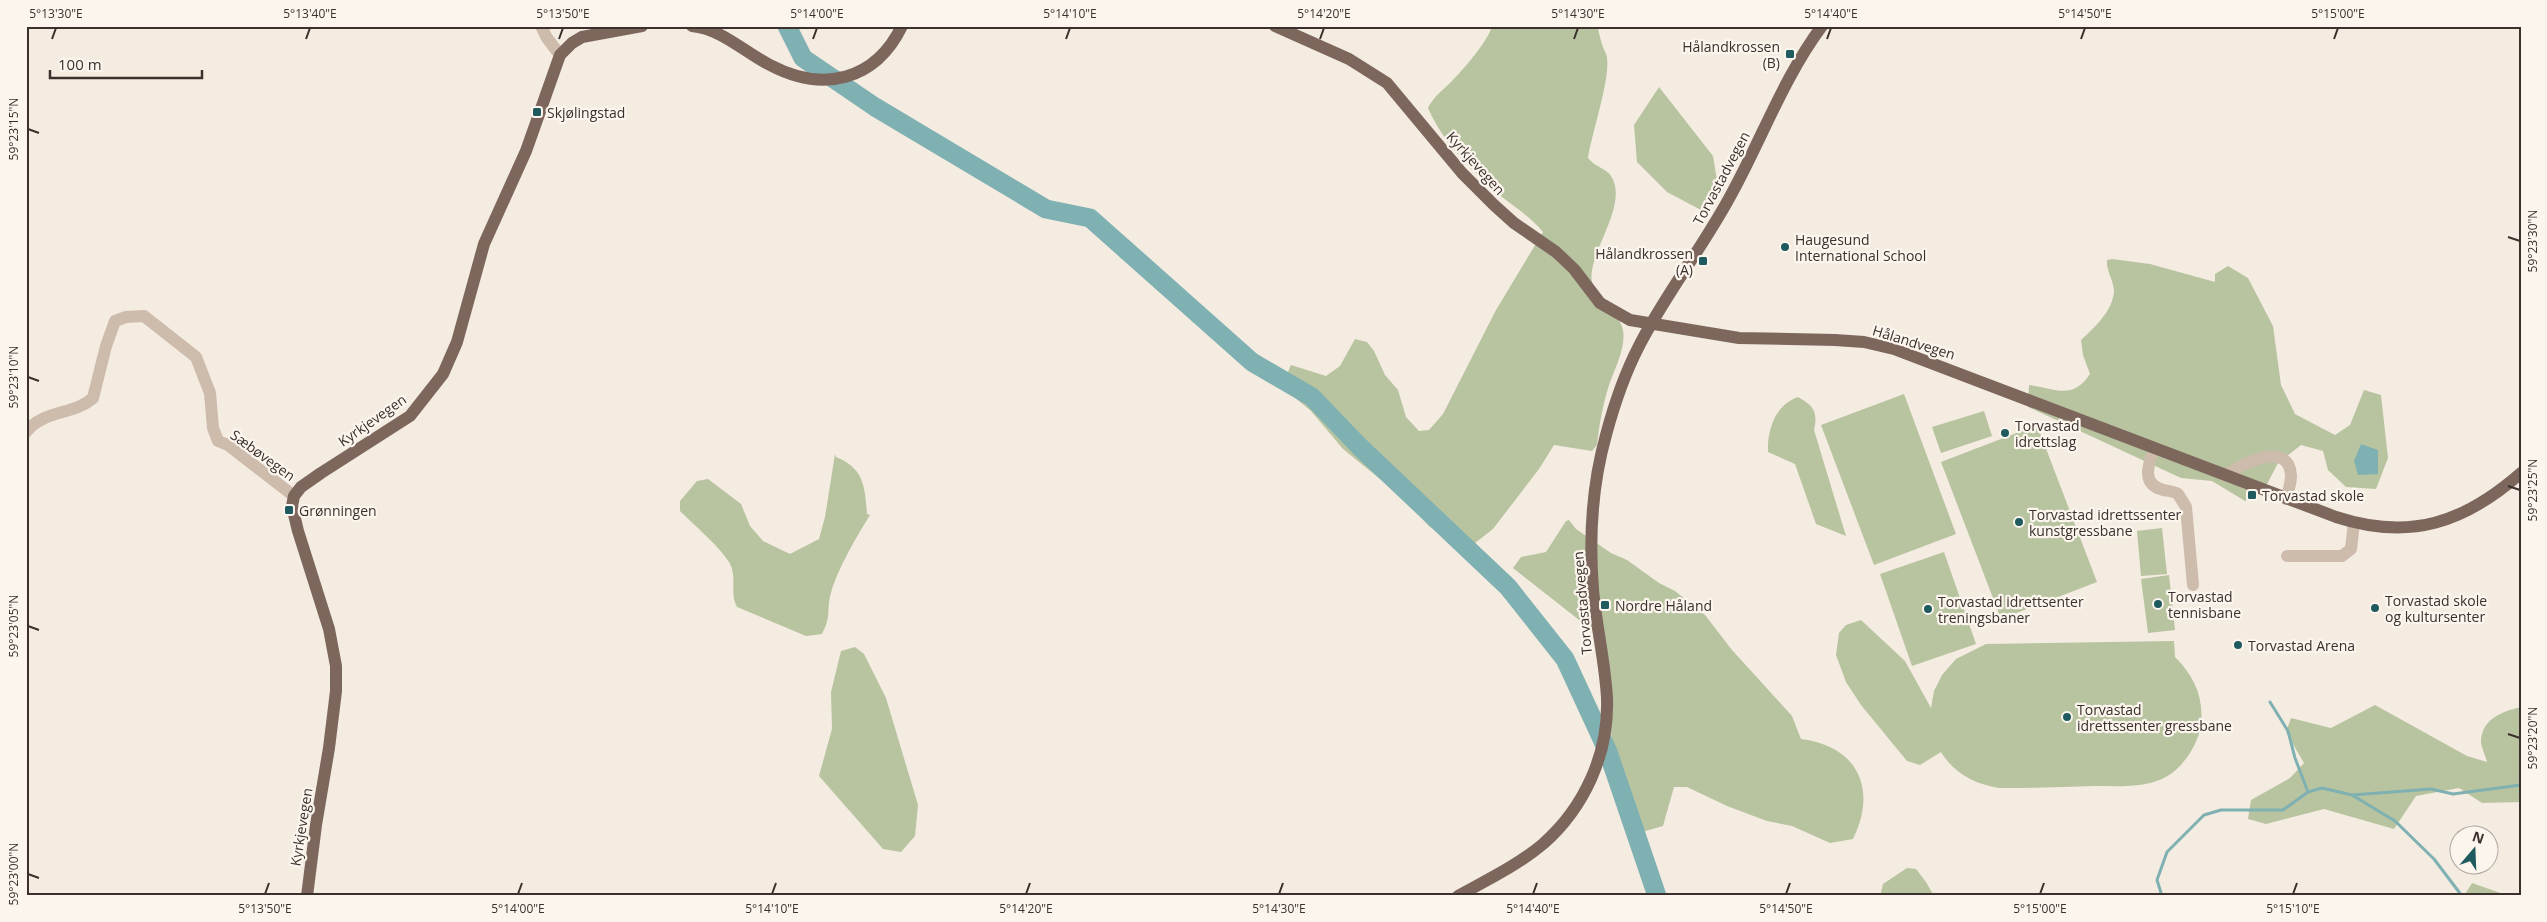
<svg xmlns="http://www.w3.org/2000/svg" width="2547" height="922" font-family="'Open Sans',sans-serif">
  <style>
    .green { fill: #b8c4a0 }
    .water { fill: #7fb0b2 }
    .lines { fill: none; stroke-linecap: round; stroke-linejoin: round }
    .stream { stroke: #7fb0b2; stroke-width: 3 }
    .river { stroke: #7fb0b2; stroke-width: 19 }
    .minor { stroke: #cdbbac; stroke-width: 12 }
    .major { stroke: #7d675c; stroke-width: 12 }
    .ticks { fill: none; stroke: #3b302b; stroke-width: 2 }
    .poi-dot { fill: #1f5a5e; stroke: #fbf5ee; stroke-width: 2 }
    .labels { text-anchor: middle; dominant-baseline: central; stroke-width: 4.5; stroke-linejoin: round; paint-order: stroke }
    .poi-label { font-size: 14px; fill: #3b302b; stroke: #fbf5ee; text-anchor: start }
    .street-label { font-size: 14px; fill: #3b302b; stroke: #fbf5ee }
    .neatline { fill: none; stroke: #3b302b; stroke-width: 2 }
    .ticks-label { font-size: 12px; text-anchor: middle; fill: #3b302b }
  </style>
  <rect width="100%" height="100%" fill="#f4ebe1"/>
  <path class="green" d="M1492 26H1596L1598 28C1600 38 1602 46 1606 54 1613 72 1591 135 1588 158 1595 167 1607 169 1611 176 1630 205 1586 255 1592 282 1596 297 1620 313 1623 330 1626 348 1615 368 1609 385 1603 404 1599 425 1597 445L1592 451 1554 445 1539 469 1493 529 1475 543H1465L1430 527 1401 496 1343 449 1311 411 1288 392 1283 384 1291 365 1326 376 1340 366 1355 339 1367 342 1374 351 1385 375 1398 390 1406 417 1419 431 1429 430 1443 414 1496 310 1543 232C1532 218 1516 208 1502 197 1473 172 1443 143 1428 108 1434 96 1442 91 1451 82 1462 71 1489 40 1492 26Z
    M1659 87 1713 156 1718 187 1701 210 1667 192 1637 162 1634 125Z
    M2112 259 2150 264 2215 282V274L2228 266 2248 278 2273 326 2281 385 2295 414 2335 435 2350 425 2364 390 2381 395 2388 458 2376 489 2346 487 2328 470 2323 451 2301 445 2278 463 2265 488 2245 501 2212 481 2181 478 2028 407 2029 385C2055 388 2072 401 2090 374L2083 355 2081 340C2094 328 2113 311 2114 291 2114 281 2106 271 2107 260Z
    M1904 394 1956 534 1874 565 1821 425Z
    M1798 397C1814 406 1818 412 1814 430L1846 536 1816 524 1795 464 1768 452C1767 430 1775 405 1798 397Z
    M1984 411 1992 436 1941 453 1932 427Z
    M2037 425 2097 582 2001 619 1941 462Z
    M835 454 836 457C864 468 865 487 867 514L870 515C858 534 836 572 831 593 826 610 832 615 822 634L806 636 737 607C729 593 738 577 729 562 719 546 694 525 680 511V501L697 481 708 479 741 504 750 526 763 541 790 554 819 539 825 517Z
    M1569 520 1576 529 1611 553 1627 560 1659 583 1675 591 1705 615 1732 650 1792 716 1801 739C1857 746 1878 788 1853 839L1830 843 1792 826 1767 821 1727 806 1687 787H1674L1663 826 1635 834 1631 806 1621 780 1618 782 1597 634 1513 568 1521 557 1546 552 1566 521Z
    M2162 528 2167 574 2141 576 2137 531Z
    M1944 552 1976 644 1912 666 1880 574Z
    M2169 575 2175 630 2148 633 2141 579Z
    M1861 620 1905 661 1931 708 1934 691 1942 675 1956 659 1986 644 2174 641 2175 657C2194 676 2204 697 2201 725 2198 745 2182 770 2162 779 2142 788 2116 786 2094 786 2062 787 2030 788 1999 788 1974 784 1954 773 1941 752L1920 765 1907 761 1861 705 1846 682 1836 655 1839 633 1846 625Z
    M855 647 864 654 886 698 918 805 915 836 901 852 883 849 819 776 832 729 831 692 841 651Z
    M2375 705 2467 756 2487 762C2486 757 2482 749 2481 743 2481 719 2501 712 2521 707V802L2482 803 2459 788 2416 796 2394 829 2324 809 2266 824 2248 819 2251 800 2290 778 2304 763 2286 732 2291 718 2331 728Z
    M1907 868 1916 869 1926 882 1934 896H1880L1883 884Z
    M2472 883 2509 896H2464Z"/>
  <path class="water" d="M2361 444 2378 450V474L2358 475 2354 461Z"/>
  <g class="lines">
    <path class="stream" d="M2270 702 2288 731 2295 758 2308 792
      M2352 795 2395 821 2434 859 2462 896
      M2162 896 2157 880 2167 852 2204 815 2221 810H2283L2308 792 2322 788 2352 795 2431 789 2453 794 2521 785"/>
    <path class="river" d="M787 26 803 58 875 107 1046 209 1090 218 1252 362 1312 397 1360 447 1508 587 1565 659 1608 752 1657 896"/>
    <path class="minor" d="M541 26 547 38 560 55
      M26 432C43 410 74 415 93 398L106 346 115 321 126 317 144 316 196 357 210 393 213 428 218 441 228 445 294 496
      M2154 449C2148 465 2141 484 2163 490 2168 491 2173 491 2178 494L2186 507 2193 585
      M2225 476C2240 464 2290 439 2291 476 2291 484 2288 492 2286 499
      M2287 556H2342L2351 549 2354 523"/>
    <path class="major" d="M692 26C722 29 744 52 770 65 823 93 875 81 902 26
      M1275 26 1349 59 1387 83 1462 173 1494 205 1514 223 1556 252 1574 269 1600 303 1630 320 1739 338 1835 340 1864 342 1894 349 2336 517C2410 541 2464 523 2521 473
      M307 896 316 825 329 748 336 691V666L329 629 298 531 292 506 294 496 301 487 321 473 410 416 443 374 457 342 484 244 526 151 560 55 572 43 582 37 642 26
      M1458 896C1487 880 1518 865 1543 844 1585 807 1609 753 1607 698 1605 661 1596 625 1593 589 1589 538 1592 485 1606 435 1614 405 1624 375 1639 346 1666 293 1704 246 1732 193 1762 138 1784 77 1822 26"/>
  </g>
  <path class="ticks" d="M52 39 56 28M306 39 310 28M559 39 563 28M813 39 817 28M1066 39 1070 28M1320 39 1324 28M1574 39 1578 28M1827 39 1831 28M2081 39 2085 28M2334 39 2338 28M28 129 39 133M2508 237 2520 241M28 377 39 381M2508 486 2520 490M28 626 39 630M2508 734 2520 738M28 874 39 878M265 894 269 883M518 894 522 883M772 894 776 883M1026 894 1030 883M1279 894 1283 883M1533 894 1537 883M1786 894 1790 883M2040 894 2044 883M2293 894 2297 883"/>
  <g class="poi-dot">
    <rect x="1785" y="49" width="10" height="10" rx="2.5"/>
    <rect x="532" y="107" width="10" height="10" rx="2.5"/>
    <circle cx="1785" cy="247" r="5"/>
    <rect x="1698" y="256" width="10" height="10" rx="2.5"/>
    <circle cx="2005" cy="433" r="5"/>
    <rect x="2247" y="490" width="10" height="10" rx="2.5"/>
    <rect x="284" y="505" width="10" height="10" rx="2.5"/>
    <circle cx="2019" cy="522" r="5"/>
    <circle cx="2158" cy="604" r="5"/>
    <rect x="1600" y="600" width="10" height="10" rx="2.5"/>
    <circle cx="2375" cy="608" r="5"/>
    <circle cx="1928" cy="609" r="5"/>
    <circle cx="2238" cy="645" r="5"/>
    <circle cx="2067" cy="717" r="5"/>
  </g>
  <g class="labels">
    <g class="poi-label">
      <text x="1780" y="46" text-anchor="end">Hålandkrossen<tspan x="1780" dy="16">(B)</tspan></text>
      <text x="547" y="112">Skjølingstad</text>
      <text x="1795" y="239">Haugesund<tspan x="1795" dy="16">International School</tspan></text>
      <text x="1693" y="253" text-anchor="end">Hålandkrossen<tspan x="1693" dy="16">(A)</tspan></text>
      <text x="2015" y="425">Torvastad<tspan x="2015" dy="16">idrettslag</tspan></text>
      <text x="2262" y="495">Torvastad skole</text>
      <text x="299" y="510">Grønningen</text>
      <text x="2029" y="514">Torvastad idrettssenter<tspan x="2029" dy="16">kunstgressbane</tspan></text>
      <text x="2168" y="596">Torvastad<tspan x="2168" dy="16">tennisbane</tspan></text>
      <text x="2385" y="600">Torvastad skole<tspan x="2385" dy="16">og kultursenter</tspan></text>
      <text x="1938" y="601">Torvastad idrettsenter<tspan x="1938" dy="16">treningsbaner</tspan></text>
      <text x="1615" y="605">Nordre Håland</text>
      <text x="2248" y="645">Torvastad Arena</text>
      <text x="2077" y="709">Torvastad<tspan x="2077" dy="16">idrettssenter gressbane</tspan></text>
    </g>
    <g class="street-label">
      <text transform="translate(1476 163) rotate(48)">Kyrkjevegen</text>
      <text transform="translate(1721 178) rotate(-62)">Torvastadvegen</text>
      <text transform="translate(1914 342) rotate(17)">Hålandvegen</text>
      <text transform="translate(372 420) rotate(-35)">Kyrkjevegen</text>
      <text transform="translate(263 455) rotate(36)">Sæbøvegen</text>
      <text transform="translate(1582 603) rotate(-95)">Torvastadvegen</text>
      <text transform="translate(301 827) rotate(-81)">Kyrkjevegen</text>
    </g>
  </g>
  <rect width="2547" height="922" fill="none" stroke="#fbf5ee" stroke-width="55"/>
  <g transform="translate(2474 850) rotate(19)"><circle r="24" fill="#fbf5ee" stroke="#aea6a0"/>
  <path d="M0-4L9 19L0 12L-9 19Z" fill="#1f5a5e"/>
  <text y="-8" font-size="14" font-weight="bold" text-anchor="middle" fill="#3b302b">N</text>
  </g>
  <path d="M50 70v8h152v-8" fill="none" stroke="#3b302b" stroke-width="2.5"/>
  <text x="58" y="70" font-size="15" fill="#3b302b" stroke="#fbf5ee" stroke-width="4" paint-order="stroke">100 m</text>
  <rect x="28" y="28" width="2492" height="866" class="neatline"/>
  <g class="ticks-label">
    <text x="56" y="18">5°13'30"E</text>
    <text x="310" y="18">5°13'40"E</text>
    <text x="563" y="18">5°13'50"E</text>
    <text x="817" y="18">5°14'00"E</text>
    <text x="1070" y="18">5°14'10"E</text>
    <text x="1324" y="18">5°14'20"E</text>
    <text x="1578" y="18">5°14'30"E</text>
    <text x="1831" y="18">5°14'40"E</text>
    <text x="2085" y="18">5°14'50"E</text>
    <text x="2338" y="18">5°15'00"E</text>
    <text transform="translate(14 129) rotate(-90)" y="4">59°23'15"N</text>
    <text transform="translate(2533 241) rotate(-90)" y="4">59°23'30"N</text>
    <text transform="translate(14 377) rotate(-90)" y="4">59°23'10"N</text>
    <text transform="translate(2533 490) rotate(-90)" y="4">59°23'25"N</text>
    <text transform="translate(14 626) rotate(-90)" y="4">59°23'05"N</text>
    <text transform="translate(2533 738) rotate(-90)" y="4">59°23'20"N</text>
    <text transform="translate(14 874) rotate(-90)" y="4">59°23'00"N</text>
    <text x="265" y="913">5°13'50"E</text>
    <text x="518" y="913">5°14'00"E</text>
    <text x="772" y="913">5°14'10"E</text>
    <text x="1026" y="913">5°14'20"E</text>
    <text x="1279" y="913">5°14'30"E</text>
    <text x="1533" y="913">5°14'40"E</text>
    <text x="1786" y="913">5°14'50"E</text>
    <text x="2040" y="913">5°15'00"E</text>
    <text x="2293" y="913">5°15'10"E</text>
  </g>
</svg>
